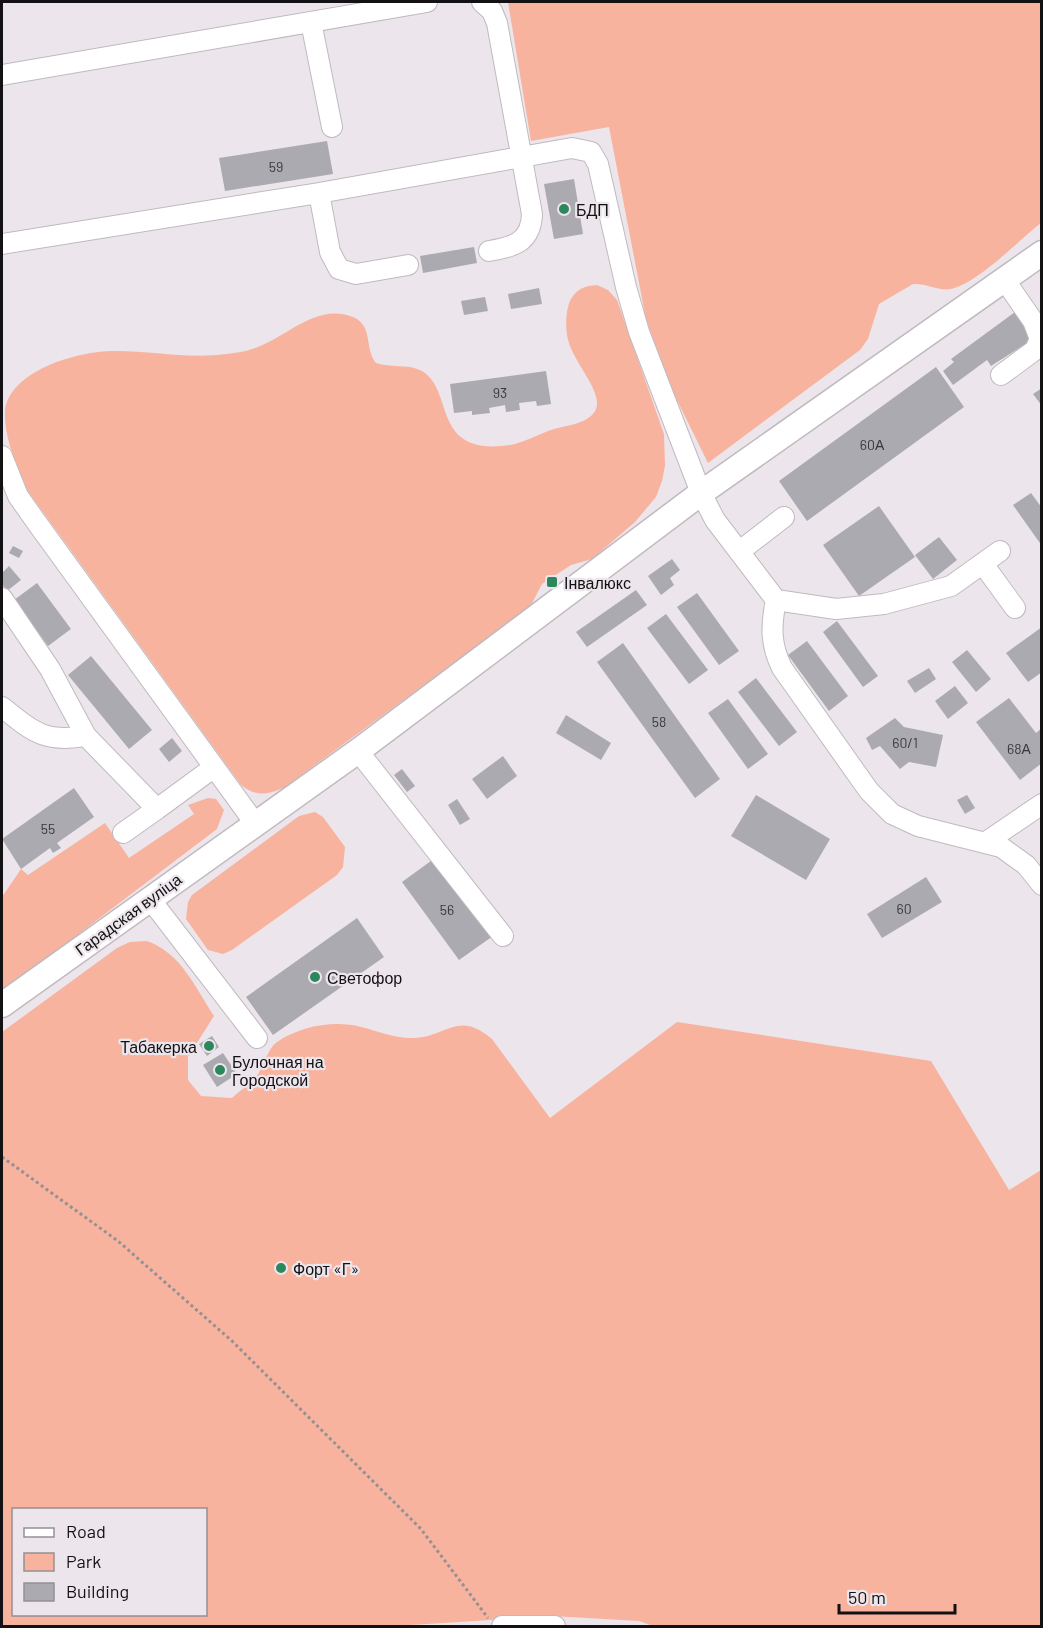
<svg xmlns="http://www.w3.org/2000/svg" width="1043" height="1628" font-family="Barlow,sans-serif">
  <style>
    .green { fill: #f8b39f; fill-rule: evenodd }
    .building { fill: #abaab1 }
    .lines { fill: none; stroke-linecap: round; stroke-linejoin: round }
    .minor-casing { stroke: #c0babf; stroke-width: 22 }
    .major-casing { stroke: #c0babf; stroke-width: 27 }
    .path { stroke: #959094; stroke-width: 3; stroke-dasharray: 3 3; stroke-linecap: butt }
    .minor { stroke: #fff; stroke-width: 20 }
    .major { stroke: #fff; stroke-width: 24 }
    .poi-dot { fill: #2d875d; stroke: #ece5eb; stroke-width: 2 }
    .labels { text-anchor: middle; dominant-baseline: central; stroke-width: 4.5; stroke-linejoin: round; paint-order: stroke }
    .number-label { font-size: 14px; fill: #39373a }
    .poi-label { font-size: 16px; fill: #131113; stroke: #ece5eb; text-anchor: start }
    .street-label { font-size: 16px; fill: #131113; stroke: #ece5eb }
  </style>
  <rect width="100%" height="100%" fill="#ece5eb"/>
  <path class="green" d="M508 2H1041V223C1019 240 976 285 950 289 938 291 926 283 913 284L879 304 868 339 860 350 708 463 672 390 646 319 609 127 531 141Z
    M597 285 608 290 617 300 664 434 665 466 662 481 656 497 635 522 592 559 571 565 542 584 530 607 285 787C268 795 256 797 241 785L27 490C17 468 4 437 5 412 8 370 81 350 116 351 152 351 189 359 226 354 234 353 244 352 252 349 286 339 315 302 353 317 374 326 364 349 376 363 390 368 407 364 420 370 455 387 430 452 502 446 524 445 541 431 562 427 630 415 580 377 569 343 565 332 565 310 571 299 578 288 585 286 597 285Z
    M208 798 216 799 224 810 217 829 2 992V897L21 869 28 875 105 823 129 858 194 814 188 805Z
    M315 812 323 817 345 847 343 867 337 875 232 950 223 954 208 950 186 919 188 902 192 895 299 816Z
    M147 941C181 953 195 987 214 1016L188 1057V1080L201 1096 232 1098C239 1091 249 1085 256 1077 264 1067 267 1049 277 1042 301 1026 334 1020 361 1027 378 1031 393 1038 411 1038 447 1038 457 1009 492 1039L550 1118 677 1022 931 1061 1009 1190 1041 1170V1626H653L639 1621 552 1616 396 1626H2V1032L117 948 130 942ZM14 1510H206V1614H14Z"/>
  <path class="building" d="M327 141 333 174 225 191 219 158Z
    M574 179 583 234 554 239 544 184Z
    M474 247 477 263 423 273 420 256Z
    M539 288 542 304 511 309 508 294Z
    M485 297 488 311 464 315 461 301Z
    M1015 312 1035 338 991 366 987 360 953 385 943 371 954 362 951 359Z
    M936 367 964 407 807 521 779 481Z
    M546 371 551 404 537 406 536 401 519 403 520 410 506 412 505 405 489 408 490 413 472 415V411L454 413 450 384Z
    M1042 388V406L1033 394Z
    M1031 493 1042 508V546L1013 505Z
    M879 506 915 557 859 596 823 545Z
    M939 537 957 560 933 579 915 555Z
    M13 546 23 551 19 558 9 553Z
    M672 559 680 570 670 578 674 585 661 595 648 576Z
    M9 566 21 580 7 591 2 584V573Z
    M37 583 71 629 48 646 14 600Z
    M636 590 647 605 587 647 576 632Z
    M697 593 739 651 719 665 677 607Z
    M666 614 708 670 689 684 647 628Z
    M837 621 878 676 863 687 823 632Z
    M1042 627V672L1028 682 1006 653Z
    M807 641 848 696 829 711 788 655Z
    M623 643 720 779 695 798 597 662Z
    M967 650 991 679 976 692 952 662Z
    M91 656 152 730 129 749 68 675Z
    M929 668 936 679 915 693 907 681Z
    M756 678 797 732 779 746 738 692Z
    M955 686 968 703 948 719 935 701Z
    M1009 698 1036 733 1042 728V763L1020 780 976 722Z
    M728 699 768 754 748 769 708 713Z
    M566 715 611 743 601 760 556 733Z
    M895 718 904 727 943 735 936 767 909 762 900 769 880 746 872 750 866 738Z
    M172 738 182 751 169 762 159 749Z
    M503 756 517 776 487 799 472 779Z
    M402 769 415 786 407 792 394 775Z
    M74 788 94 817 57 843 61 848 53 853 50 848 21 869 2 839Z
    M756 795 830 839 806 880 731 836Z
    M967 795 975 808 965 814 957 800Z
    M457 799 470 819 460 825 448 805Z
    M435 858 493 936 459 960 402 882Z
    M926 877 942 902 882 938 867 914Z
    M357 918 384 957 273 1035 246 997Z
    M212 1036 219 1047 207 1056 199 1044Z
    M223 1053 237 1074 217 1087 203 1065Z"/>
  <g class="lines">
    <g class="minor-casing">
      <path id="minor" d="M482 2 492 11 497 23 532 214C531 242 514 247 489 251
        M311 22 332 127
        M2 75 427 2
        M319 193 330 252 339 269 356 274 408 265
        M2 244 319 193 572 148 591 152 598 164 626 287 639 332 701 493 715 520 776 600C771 625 770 644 782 668L869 791 892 814 918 826 1001 847 1026 865 1042 885
        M1001 375 1035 350 1040 339 1033 321 1004 279
        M2 456 18 496 37 523 254 822
        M740 551 784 517
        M983 564 1015 608
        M2 598 50 669 86 736 157 809 213 768
        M776 600 836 609 884 604 951 586 1000 551
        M2 707C33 732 45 743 86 736
        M358 751 503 936
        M123 833 157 809
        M986 842 1042 804
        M150 899 257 1038
        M502 1626H555"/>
    </g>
    <g class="major-casing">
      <path id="major" d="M2 1005 358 751 701 493 1042 253"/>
    </g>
    <path class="path" d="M2 1157 118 1241 232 1341 421 1529 488 1618"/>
    <use href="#minor" class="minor"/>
    <use href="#major" class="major"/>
  </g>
  <g class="poi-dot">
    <circle cx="564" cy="209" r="6"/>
    <rect x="546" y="576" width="12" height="12" rx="3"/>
    <circle cx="315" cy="977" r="6"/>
    <circle cx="209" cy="1046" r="6"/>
    <circle cx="220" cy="1070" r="6"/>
    <circle cx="281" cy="1268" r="6"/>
  </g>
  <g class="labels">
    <g class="number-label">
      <text x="276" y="166">59</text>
      <text x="500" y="392">93</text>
      <text x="872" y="444">60А</text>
      <text x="659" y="721">58</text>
      <text x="905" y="742">60/1</text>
      <text x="1019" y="748">68А</text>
      <text x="48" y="828">55</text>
      <text x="904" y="908">60</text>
      <text x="447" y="909">56</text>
    </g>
    <g class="poi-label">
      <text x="576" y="209">БДП</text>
      <text x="564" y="582">Інвалюкс</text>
      <text x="327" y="977">Светофор</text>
      <text x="197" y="1046" text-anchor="end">Табакерка</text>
      <text x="232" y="1061">Булочная на<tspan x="232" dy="18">Городской</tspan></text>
      <text x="293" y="1268">Форт «Г»</text>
    </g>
    <g class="street-label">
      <text transform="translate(128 914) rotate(-36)">Гарадская вуліца</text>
    </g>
  </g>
  <rect width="1043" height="1628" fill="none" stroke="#131113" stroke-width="6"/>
  <rect x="12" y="1508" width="195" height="108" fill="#ece5eb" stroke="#959095" stroke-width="1.5"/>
  <rect x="24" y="1528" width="30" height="9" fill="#ffffff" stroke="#959095" stroke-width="1.5"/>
  <text x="66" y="1538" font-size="18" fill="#131113">Road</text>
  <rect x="24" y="1553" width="30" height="18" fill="#f8b39f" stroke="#959095" stroke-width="1.5"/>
  <text x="66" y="1568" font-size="18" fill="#131113">Park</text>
  <rect x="24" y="1583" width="30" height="18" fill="#abaab1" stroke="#959095" stroke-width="1.5"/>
  <text x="66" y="1598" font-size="18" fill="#131113">Building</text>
  <path d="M839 1604v9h116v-9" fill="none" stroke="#131113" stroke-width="3"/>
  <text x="848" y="1604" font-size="18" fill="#131113" stroke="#ece5eb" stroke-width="4.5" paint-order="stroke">50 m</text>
</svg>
